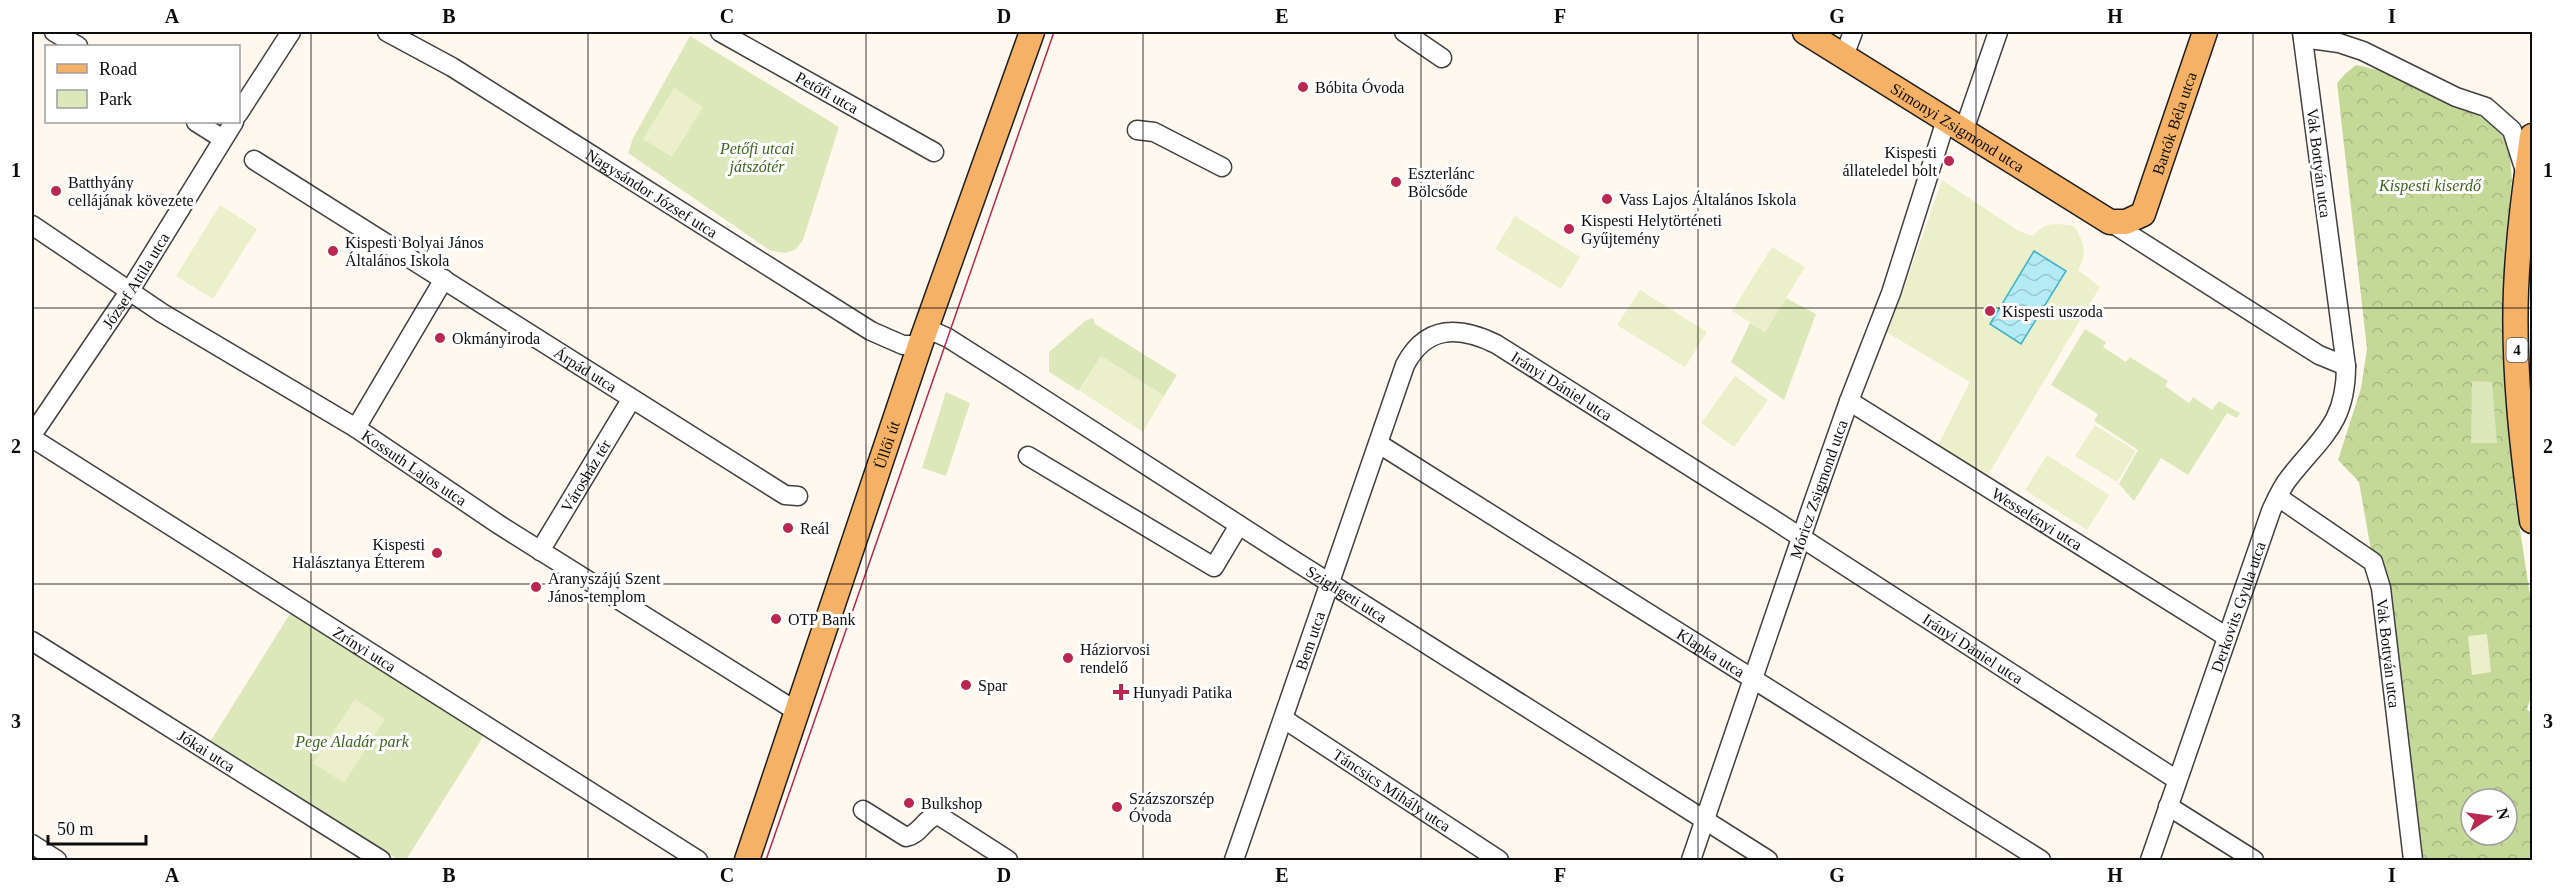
<svg xmlns="http://www.w3.org/2000/svg" width="2564" height="892" font-family="'Times New Roman',serif">
  <style>
    .forest { fill: url(#forest-crowns); fill-rule: evenodd }
    .park { fill: #dce8b9 }
    .pitch { fill: #ebf0ca }
    .water { fill: url(#water-waves); stroke: #3db2ca; stroke-width: 1.5 }
    .lines { fill: none; stroke-linecap: round; stroke-linejoin: round }
    .minor-casing { stroke: #404040; stroke-width: 21 }
    .major-casing { stroke: #1e1e1e; stroke-width: 27 }
    .minor { stroke: #fff; stroke-width: 18 }
    .major { stroke: #f5b267; stroke-width: 24 }
    .tram { stroke: #ba2851; stroke-width: 1.5 }
    .grid { fill: none; stroke: #0d0d0d; stroke-width: 1.5; stroke-opacity: 0.55 }
    .poi-dot { fill: #ba2851; stroke: #fff; stroke-width: 2 }
    .labels { text-anchor: middle; dominant-baseline: central; stroke-width: 6; stroke-linejoin: round; paint-order: stroke }
    .shield { fill: #fff; stroke: #565656; stroke-width: 1.5 }
    .shield-label { font-size: 15px; font-weight: bold; fill: #0d0d0d }
    .poi-label { font-size: 16px; fill: #0d0d0d; stroke: #fff; text-anchor: start }
    .street-label { font-size: 16px; fill: #0d0d0d; stroke: #fff }
    .park-label { font-size: 16px; font-style: italic; fill: #3d641f; stroke: #fff }
    .neatline { fill: none; stroke: #0d0d0d; stroke-width: 2 }
    .grid-label { font-size: 20px; text-anchor: middle; font-weight: bold; fill: #0d0d0d }
  </style>
  <defs>
    <pattern id="forest-crowns" width="20" height="18" patternUnits="userSpaceOnUse" patternTransform="scale(1.5)"><rect width="20" height="18" fill="#c4d998"/><path d="M2 6a3 3 0 1 1 6 0M12 15a3 3 0 1 1 6 0" fill="none" stroke="#a7b982"/></pattern>
    <pattern id="water-waves" width="16" height="10" patternUnits="userSpaceOnUse" patternTransform="scale(1.5)"><rect width="16" height="10" fill="#b4ebf5"/><path d="M0 5q4-4 8 0t8 0" fill="none" stroke="#9ac8d1"/></pattern>
  </defs>
  <rect width="100%" height="100%" fill="#fff8ee"/>
  <path class="forest" d="M2356 65 2378 70 2474 113 2491 123 2509 144 2512 180 2505 246 2503 319 2514 491 2532 608V693L2527 709 2532 714V860H2416L2373 562 2359 482 2338 460 2361 388 2367 349 2337 83 2345 74ZM2471 799H2507V835H2471Z"/>
  <path class="park" d="M690 36 839 127 803 240 795 250 785 253 771 251 628 153 633 138Z
    M1786 298 1816 314 1784 400 1731 362 1750 323 1765 332Z
    M1093 318 1095 324 1177 375 1164 396 1101 356 1079 391 1049 372V352L1085 321Z
    M2085 329 2106 342 2103 347 2126 362 2130 357 2168 381 2165 386 2189 403 2193 397 2212 410 2219 401 2240 413 2237 418 2227 413 2188 475 2161 458 2134 501 2119 484 2138 450 2094 421 2098 414 2051 385Z
    M2472 381 2492 382 2497 443H2471Z
    M946 392 970 403 946 476 922 468Z
    M291 612 485 734 406 860H399L210 742Z"/>
  <path class="pitch" d="M674 88 703 107 672 157 643 139Z
    M1942 180 2019 231 2033 236C2045 221 2056 223 2074 226 2084 242 2088 253 2078 270L2100 287 1985 480 1935 451 1970 382 1886 332 1903 291Z
    M220 205 257 229 213 299 176 276Z
    M1515 216 1580 257 1561 289 1495 249Z
    M1772 247 1805 267 1765 332 1732 311Z
    M1640 290 1707 332 1685 367 1617 325Z
    M1101 356 1164 396 1143 432 1080 391Z
    M1735 376 1768 400 1734 447 1701 423Z
    M2095 425 2136 451 2117 482 2075 456Z
    M2047 455 2109 495 2087 530 2025 490Z
    M2487 634 2491 672 2472 675 2468 636Z
    M355 699 385 719 344 783 313 763Z"/>
  <path class="water" d="M2034 251 2066 271 2021 344 1990 324Z"/>
  <g class="lines">
    <g class="minor-casing">
      <g id="minor">
        <path d="M54 32 78 46"/>
        <path id="s1" d="M387 32 452 67 871 331 903 345H920"/>
        <path id="s2" d="M720 32 934 152"/>
        <path d="M1404 32 1442 58"/>
        <path d="M2303 38 2339 43 2363 51 2456 97 2486 107 2512 130 2525 171"/>
        <path d="M1844 56 1853 32"/>
        <path d="M238 114 291 32"/>
        <path d="M196 122 223 139"/>
        <path d="M1137 130 1154 132 1222 167"/>
        <path d="M1964 130 1998 32"/>
        <path id="s3" d="M254 160 785 495 798 496"/>
        <path d="M2110 222 2319 355 2346 366"/>
        <path id="s4" d="M32 225 162 313 356 428 498 524 796 711"/>
        <path id="s5" d="M926 328 948 338 1011 378 1295 561 1768 860"/>
        <path id="s6" d="M1849 401 2227 637"/>
        <path d="M356 428 444 279"/>
        <path id="s7" d="M32 435 129 292 234 122"/>
        <path id="s8" d="M32 438 698 860"/>
        <path id="s9" d="M1379 444 2041 860"/>
        <path d="M1028 456 1214 567 1239 525"/>
        <path id="s10" d="M2278 497 2373 562 2381 588 2413 860"/>
        <path id="s11" d="M540 551 631 400"/>
        <path id="s12" d="M32 641 381 860"/>
        <path id="s13" d="M1284 719 1499 860"/>
        <path d="M2168 806 2254 860"/>
        <path d="M863 810 906 837C921 834 923 819 938 815L1008 860"/>
        <path d="M32 844 57 860"/>
        <path id="s14" d="M1234 860 1405 365C1426 325 1459 326 1496 344L1768 516 2177 780"/>
        <path id="s15" d="M1691 860 1812 506 1849 401 1891 293 1946 120"/>
        <path id="s16" d="M2150 860 2271 511C2276 500 2281 488 2289 478 2321 437 2346 424 2346 366L2302 32"/>
      </g>
    </g>
    <g class="major-casing">
      <g id="major">
        <path id="s17" d="M1805 32 2110 222H2126L2143 214 2205 32"/>
        <path d="M2532 136C2525 187 2518 238 2516 290 2513 367 2522 445 2532 521"/>
        <path id="s18" d="M747 860 920 345 1032 32"/>
      </g>
    </g>
    <use href="#minor" class="minor"/>
    <use href="#major" class="major"/>
    <path class="tram" d="M766 860 1054 32"/>
  </g>
  <path class="grid" d="M311 32V860M588 32V860M866 32V860M1143 32V860M1421 32V860M1698 32V860M1976 32V860M2253 32V860M32 308H2532M32 584H2532"/>
  <g class="poi-dot">
    <circle cx="1303" cy="87" r="6"/>
    <circle cx="1949" cy="161" r="6"/>
    <circle cx="1396" cy="182" r="6"/>
    <circle cx="56" cy="191" r="6"/>
    <circle cx="1607" cy="199" r="6"/>
    <circle cx="1569" cy="229" r="6"/>
    <circle cx="333" cy="251" r="6"/>
    <circle cx="1990" cy="311" r="6"/>
    <circle cx="440" cy="338" r="6"/>
    <circle cx="788" cy="528" r="6"/>
    <circle cx="437" cy="553" r="6"/>
    <circle cx="536" cy="587" r="6"/>
    <circle cx="776" cy="619" r="6"/>
    <circle cx="1068" cy="658" r="6"/>
    <circle cx="966" cy="685" r="6"/>
    <path d="M1118 683h6v6h6v6h-6v6h-6v-6h-6v-6h6z"/>
    <circle cx="909" cy="803" r="6"/>
    <circle cx="1117" cy="807" r="6"/>
  </g>
  <g class="labels">
    <rect class="shield" x="2506.5" y="338" width="21" height="24" rx="4.5"/>
    <g class="shield-label">
      <text x="2517" y="350">4</text>
    </g>
    <g class="poi-label">
      <text x="1315" y="87">Bóbita Óvoda</text>
      <text x="1937" y="152" text-anchor="end">Kispesti<tspan x="1937" dy="18">állateledel bolt</tspan></text>
      <text x="1408" y="173">Eszterlánc<tspan x="1408" dy="18">Bölcsőde</tspan></text>
      <text x="68" y="182">Batthyány<tspan x="68" dy="18">cellájának kövezete</tspan></text>
      <text x="1619" y="199">Vass Lajos Általános Iskola</text>
      <text x="1581" y="220">Kispesti Helytörténeti<tspan x="1581" dy="18">Gyűjtemény</tspan></text>
      <text x="345" y="242">Kispesti Bolyai János<tspan x="345" dy="18">Általános Iskola</tspan></text>
      <text x="2002" y="311">Kispesti uszoda</text>
      <text x="452" y="338">Okmányiroda</text>
      <text x="800" y="528">Reál</text>
      <text x="425" y="544" text-anchor="end">Kispesti<tspan x="425" dy="18">Halásztanya Étterem</tspan></text>
      <text x="548" y="578">Aranyszájú Szent<tspan x="548" dy="18">János-templom</tspan></text>
      <text x="788" y="619">OTP Bank</text>
      <text x="1080" y="649">Háziorvosi<tspan x="1080" dy="18">rendelő</tspan></text>
      <text x="978" y="685">Spar</text>
      <text x="1133" y="692">Hunyadi Patika</text>
      <text x="1129" y="798">Százszorszép<tspan x="1129" dy="18">Óvoda</tspan></text>
      <text x="921" y="803">Bulkshop</text>
    </g>
    <g class="street-label">
      <text stroke="none"><textPath href="#s2" startOffset="123">Petőfi utca</textPath></text>
      <text stroke="none"><textPath href="#s17" startOffset="490">Bartók Béla utca</textPath></text>
      <text stroke="none"><textPath href="#s17" startOffset="180">Simonyi Zsigmond utca</textPath></text>
      <text transform="translate(2319 163) rotate(83)">Vak Bottyán utca</text>
      <text stroke="none"><textPath href="#s1" startOffset="310">Nagysándor József utca</textPath></text>
      <text stroke="none"><textPath href="#s7" startOffset="186">József Attila utca</textPath></text>
      <text stroke="none"><textPath href="#s3" startOffset="392">Árpád utca</textPath></text>
      <text stroke="none"><textPath href="#s14" startOffset="708">Irányi Dániel utca</textPath></text>
      <text stroke="none"><textPath href="#s18" startOffset="438">Üllői út</textPath></text>
      <text stroke="none"><textPath href="#s4" startOffset="453">Kossuth Lajos utca</textPath></text>
      <text stroke="none"><textPath href="#s11" startOffset="88">Városház tér</textPath></text>
      <text stroke="none"><textPath href="#s15" startOffset="392">Móricz Zsigmond utca</textPath></text>
      <text stroke="none"><textPath href="#s6" startOffset="222">Wesselényi utca</textPath></text>
      <text stroke="none"><textPath href="#s5" startOffset="498">Szigligeti utca</textPath></text>
      <text stroke="none"><textPath href="#s16" startOffset="268">Derkovits Gyula utca</textPath></text>
      <text stroke="none"><textPath href="#s14" startOffset="232">Bem utca</textPath></text>
      <text stroke="none"><textPath href="#s14" startOffset="1196">Irányi Dániel utca</textPath></text>
      <text stroke="none"><textPath href="#s8" startOffset="394">Zrínyi utca</textPath></text>
      <text stroke="none"><textPath href="#s9" startOffset="392">Klapka utca</textPath></text>
      <text stroke="none"><textPath href="#s10" startOffset="208">Vak Bottyán utca</textPath></text>
      <text stroke="none"><textPath href="#s12" startOffset="206">Jókai utca</textPath></text>
      <text stroke="none"><textPath href="#s13" startOffset="129">Táncsics Mihály utca</textPath></text>
    </g>
    <g class="park-label">
      <text x="757" y="148">Petőfi utcai<tspan x="757" dy="18">játszótér</tspan></text>
      <text x="2430" y="185">Kispesti kiserdő</text>
      <text x="352" y="741">Pege Aladár park</text>
    </g>
  </g>
  <rect width="2564" height="892" fill="none" stroke="#ffffff" stroke-width="66"/>
  <rect x="45" y="45" width="195" height="78" fill="#ffffff" stroke="#9e9e9e" stroke-width="1.5"/>
  <rect x="57" y="64" width="30" height="9" fill="#f5b267" stroke="#9e9e9e" stroke-width="1.5"/>
  <text x="99" y="75" font-size="18" fill="#0d0d0d">Road</text>
  <rect x="57" y="90" width="30" height="18" fill="#dce8b9" stroke="#9e9e9e" stroke-width="1.5"/>
  <text x="99" y="105" font-size="18" fill="#0d0d0d">Park</text>
  <g transform="translate(2489 817) rotate(77)"><circle r="28" fill="#ffffff" stroke="#9e9e9e" stroke-width="1.5"/>
  <path d="M0-4.5L10 22L0 15L-10 22Z" fill="#ba2851"/>
  <text y="-9" font-size="16" font-weight="bold" text-anchor="middle" fill="#0d0d0d">N</text>
  </g>
  <path d="M48 835v9h98v-9" fill="none" stroke="#0d0d0d" stroke-width="3"/>
  <text x="57" y="835" font-size="18" fill="#0d0d0d" stroke="#ffffff" stroke-width="4.5" paint-order="stroke">50 m</text>
  <rect x="33" y="33" width="2498" height="826" class="neatline"/>
  <g class="grid-label">
    <text x="172" y="23">A</text>
    <text x="449" y="23">B</text>
    <text x="727" y="23">C</text>
    <text x="1004" y="23">D</text>
    <text x="1282" y="23">E</text>
    <text x="1560" y="23">F</text>
    <text x="1837" y="23">G</text>
    <text x="2115" y="23">H</text>
    <text x="2392" y="23">I</text>
    <text x="16" y="177">1</text>
    <text x="2548" y="177">1</text>
    <text x="16" y="453">2</text>
    <text x="2548" y="453">2</text>
    <text x="16" y="728">3</text>
    <text x="2548" y="728">3</text>
    <text x="172" y="882">A</text>
    <text x="449" y="882">B</text>
    <text x="727" y="882">C</text>
    <text x="1004" y="882">D</text>
    <text x="1282" y="882">E</text>
    <text x="1560" y="882">F</text>
    <text x="1837" y="882">G</text>
    <text x="2115" y="882">H</text>
    <text x="2392" y="882">I</text>
  </g>
</svg>
